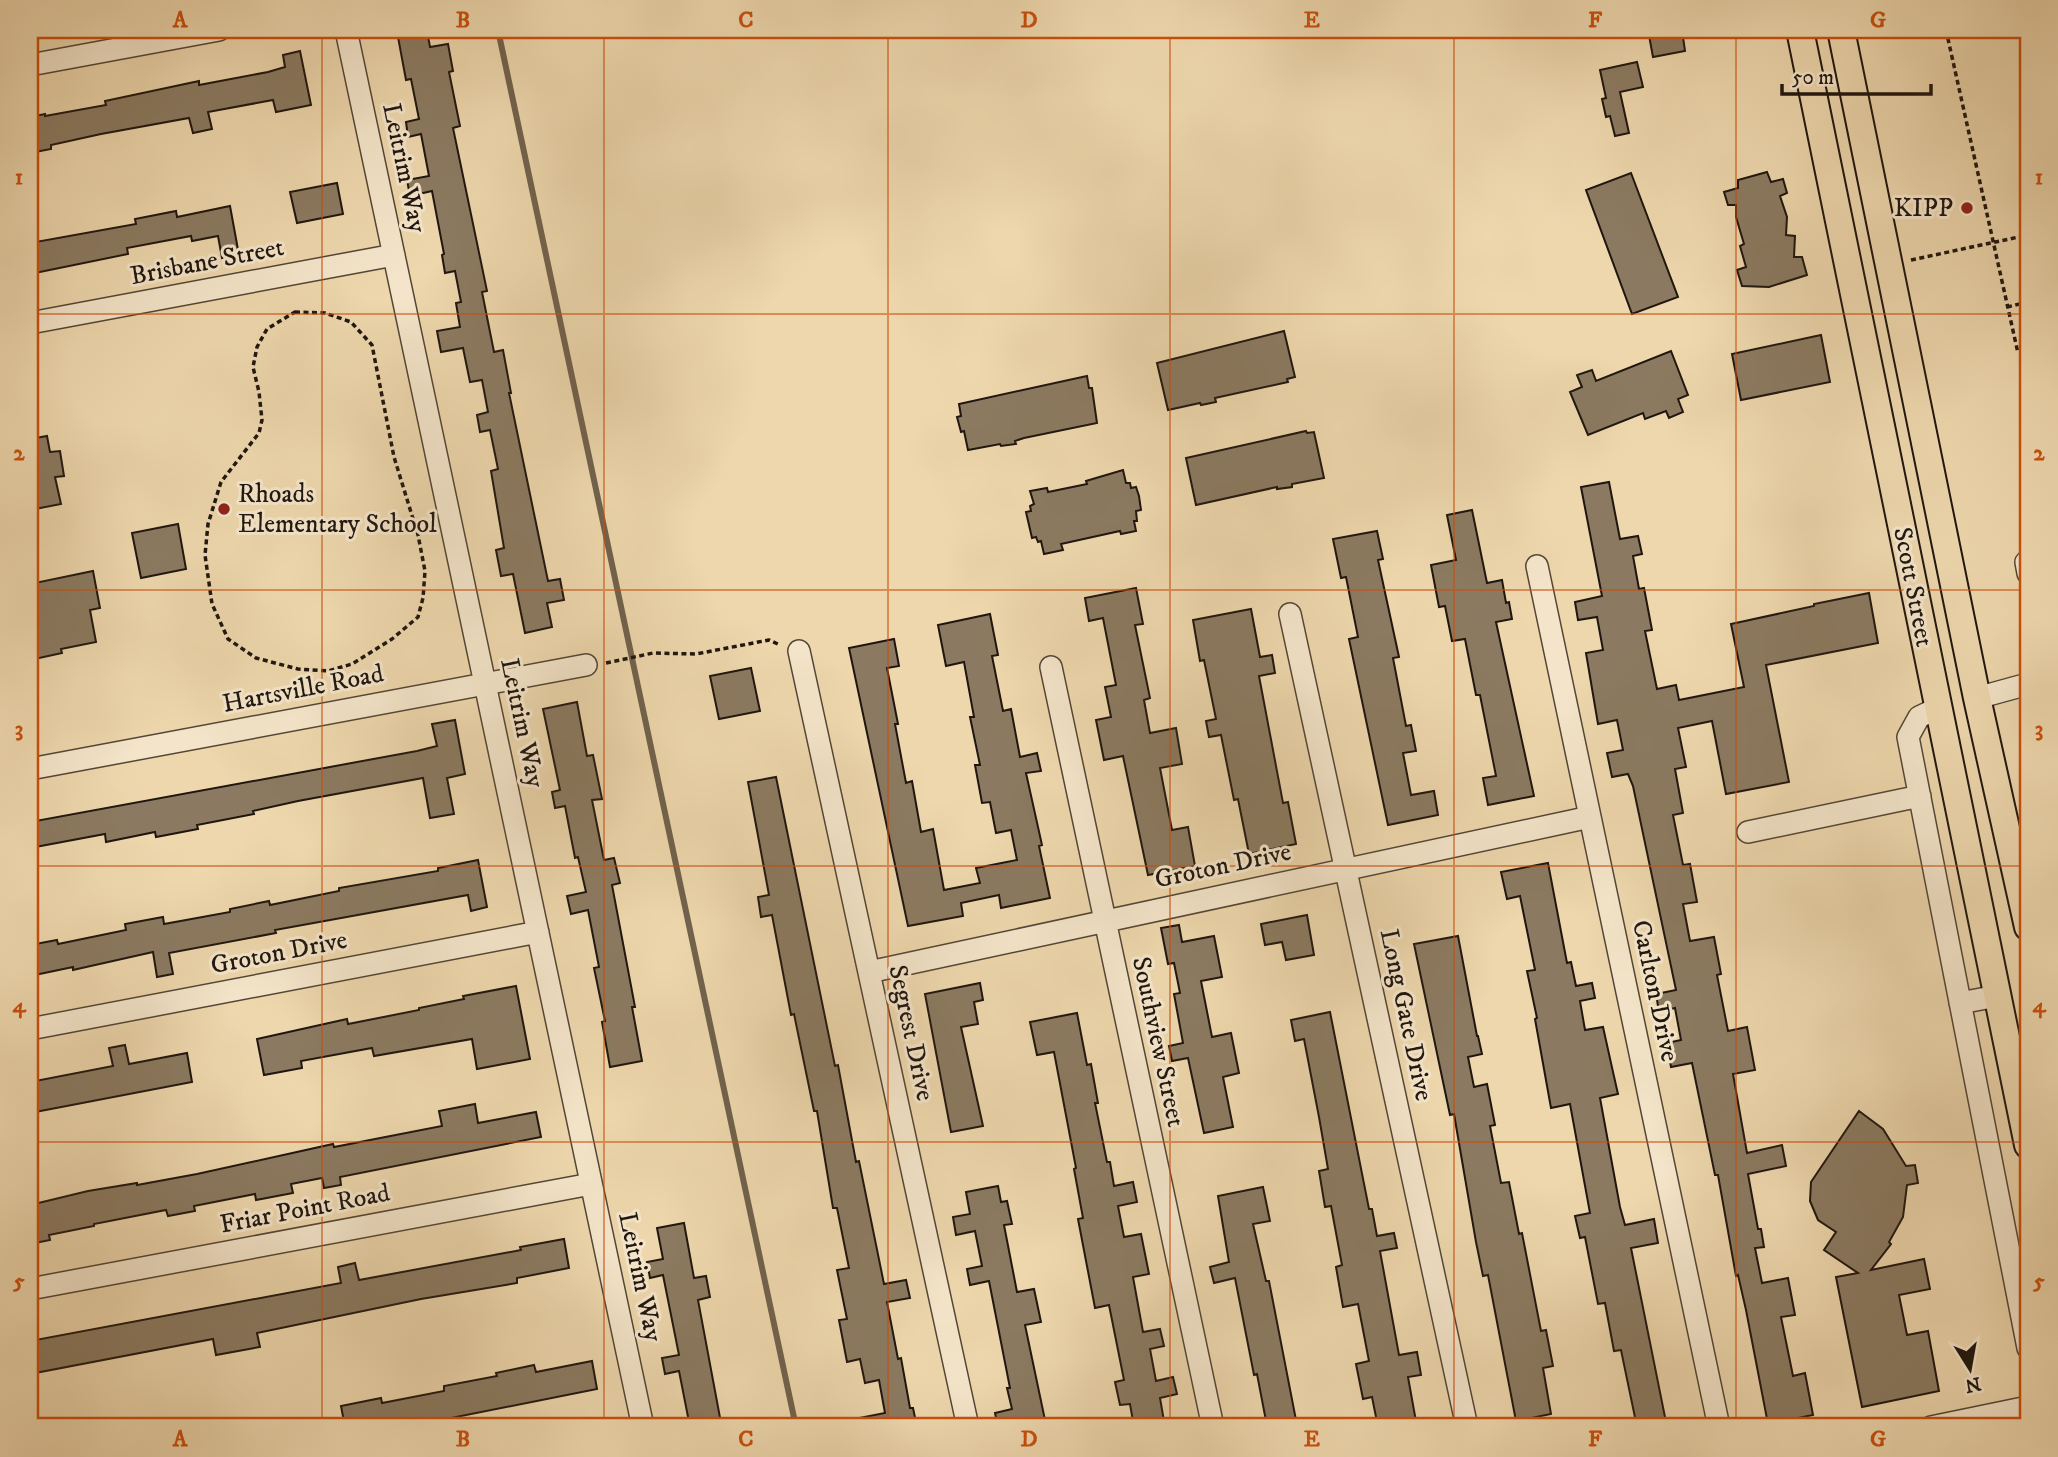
<svg xmlns="http://www.w3.org/2000/svg" width="2058" height="1457" font-family="'IM FELL DW Pica',serif">
  <style>
    .lines { fill: none; stroke-linecap: round; stroke-linejoin: round }
    .stream { stroke: #71624d; stroke-width: 6 }
    .building { fill: #8b7a61; stroke: #1f160f; stroke-width: 2 }
    .minor-casing { stroke: #534636; stroke-width: 24 }
    .major-casing { stroke: #1f160f; stroke-width: 30 }
    .path { stroke: #1f160f; stroke-width: 3.5; stroke-dasharray: 5 3.5; stroke-linecap: butt }
    .minor { stroke: #f4e5ca; stroke-width: 21 }
    .major { stroke: #eed7ad; stroke-width: 26 }
    .grid { fill: none; stroke: #ca4f0c; stroke-width: 2; stroke-opacity: 0.55 }
    .poi-dot { fill: #8f2418; stroke: #f4e5ca; stroke-width: 2.5 }
    .labels { text-anchor: middle; dominant-baseline: central; stroke-width: 6; stroke-linejoin: round; paint-order: stroke }
    .street-label { font-size: 26px; fill: #1f160f; stroke: #f4e5ca }
    .poi-label { font-size: 26px; fill: #1f160f; stroke: #f4e5ca; text-anchor: end }
    .neatline { fill: none; stroke: #ca4f0c; stroke-width: 2.5 }
    .grid-label { font-size: 23px; text-anchor: middle; font-weight: bold; fill: #ca4f0c }
  </style>
  <rect width="100%" height="100%" fill="#eed7ad"/>
  <filter id="stains"><feTurbulence type="fractalNoise" baseFrequency=".00286" numOctaves="4"/><feColorMatrix values="0 0 0 0 .2 0 0 0 0 .09 0 0 0 0 .02 0 0 0 .5 -.17"/></filter>
  <radialGradient id="worn" r=".72"><stop offset=".6" stop-color="#630" stop-opacity="0"/><stop offset="1" stop-color="#630" stop-opacity=".3"/></radialGradient>
  <g class="lines">
    <path class="stream" d="M498 30 796 1427"/>
  </g>
  <path class="building" d="M1648 30H1682L1685 51 1653 57Z
    M427 31 430 47 448 44 453 71 449 72 460 126 453 128 487 291 482 292 494 352 503 350 511 393H509L548 581 560 579 564 600 547 603 552 627 525 633 513 574 501 576 496 550 504 548 491 471 498 469 490 430 480 432 477 415 488 412 482 380 470 382 463 348 441 352 437 331 460 327 456 303 461 302 455 271 445 273 442 255 444 254 432 191 410 196 407 180 429 176 421 134 408 137 406 122 419 119 411 79 406 80 398 37Z
    M300 51 311 105 276 112 273 100 208 112 212 129 193 133 189 118 101 134 51 145V149L30 153V117L45 114V116L106 105 105 101 199 81V85L268 72 285 67 283 55Z
    M1637 62 1643 87 1620 92 1629 133 1615 136 1610 116 1606 117 1602 99 1606 98 1600 70Z
    M1767 172 1771 182 1783 179 1787 193 1780 196 1787 217 1786 235 1795 236 1794 257H1802L1807 275 1769 287 1742 286 1737 270 1746 267 1740 246 1744 244 1736 217V205H1728L1724 192 1738 188V180Z
    M1631 173 1678 297 1632 314 1586 190Z
    M337 183 343 214 297 223 290 192Z
    M230 206 239 255 222 258 218 236 192 241 191 236 127 248 128 254 30 274V243L136 224 135 219 176 211 177 217Z
    M1284 331 1295 377 1287 379 1288 382 1224 396 1215 398 1216 402 1201 405 1200 403 1168 410 1157 363Z
    M1821 335 1830 382 1741 400 1732 354Z
    M1671 351 1688 395 1678 399 1683 412 1669 418 1666 411 1645 419 1643 413 1588 435 1570 392 1582 387 1577 375 1592 370 1596 381Z
    M1087 376 1089 388H1092L1097 423 1024 438 1015 441 1016 444 1001 446 1000 444 968 450 964 431 961 432 957 417 961 416 959 404Z
    M1306 431 1307 433 1314 432 1324 478 1292 484V487L1277 489V487L1196 505 1186 458Z
    M47 436 50 452 60 451 64 476 55 477 61 504 30 510V439Z
    M1123 470 1126 483H1130L1131 488 1136 487 1139 496 1141 510 1136 511 1137 521H1134L1136 531 1121 534 1120 531 1061 544 1063 550 1044 554 1041 541 1038 542 1036 537 1032 538 1026 512 1031 511 1030 506 1034 504 1030 491 1047 488 1048 492 1087 484 1086 481Z
    M1609 482 1620 539 1638 536 1642 554 1633 556 1639 589 1644 588 1652 630 1645 631 1657 689 1676 685 1679 700 1744 687 1731 624 1814 606V604L1869 593 1878 643 1766 665 1789 782 1726 794 1712 721 1678 728 1686 767 1675 769 1683 813 1673 815 1683 865 1690 864 1697 902 1683 904 1690 941 1714 937 1721 974 1717 975 1728 1031 1747 1027 1755 1070 1733 1074 1747 1153 1782 1145 1786 1166 1748 1174 1758 1229H1761L1764 1247 1755 1248 1762 1283 1788 1278 1795 1315 1781 1317 1793 1376 1805 1373 1813 1415 1768 1424 1746 1310 1738 1275 1736 1276 1718 1175H1715L1692 1063 1671 1067 1667 1043 1681 1040 1675 1008 1659 1012 1656 994 1676 990 1633 786 1628 774 1612 777 1607 753 1623 750 1617 720 1598 724 1586 653 1603 650 1597 617 1578 620 1575 602 1602 596 1581 487Z
    M1472 510 1487 583 1502 580 1506 603 1509 602 1512 619 1496 622 1534 796 1488 805 1483 778 1496 776 1480 695H1476L1465 639 1452 641 1445 606 1439 607 1431 565 1456 560 1447 515Z
    M178 524 186 569 141 578 132 533Z
    M1377 531 1383 559 1378 560 1399 657 1393 658 1406 726 1411 725 1416 751 1403 753 1411 795 1434 791 1438 815 1388 825 1349 639 1358 637 1346 577 1341 578 1333 539Z
    M93 571 100 608 90 610 96 642 61 649 62 653 30 660V584Z
    M1136 588 1143 624 1135 625 1150 698 1144 700 1150 733 1176 728 1182 764 1160 768 1172 830 1188 827 1195 866 1148 875 1123 756 1104 760 1096 720 1111 717 1105 687 1116 685 1103 618 1089 621 1085 598Z
    M1251 609 1260 657 1272 655 1275 673 1259 676 1283 803 1288 802 1296 844 1249 854 1238 799 1234 800 1221 735 1209 737 1206 721 1216 719 1204 660 1200 661 1193 620Z
    M990 614 998 655 992 656 1003 711 1011 709 1020 757 1037 753 1041 771 1026 773 1042 845 1039 846 1050 898 1001 908 999 895 961 903 963 916 908 926 849 648 894 639 899 666 887 668 898 724H895L906 783 912 781 921 832 933 829 944 890 980 883 976 868 1017 860 1011 830 996 833 990 802 982 803 975 765H980L970 717H974L964 662 946 666 938 625Z
    M751 668 760 711 719 719 710 676Z
    M577 702 587 756 593 755 602 799 592 800 604 860 614 858 620 883 612 885 635 1007H632L642 1061 610 1067 602 1022 605 1021 594 968 599 967 588 910 571 914 567 896 586 892 578 857 575 858 565 806 555 808 552 792 560 790 543 709Z
    M455 720 465 774 447 778 454 814 430 818 423 778 298 801 253 811 254 814 197 825 198 829 156 837 155 832 106 842 105 834 30 848V822L417 751 437 746 432 724Z
    M776 777 835 1066 838 1065 856 1162 859 1161 884 1284 906 1280 910 1298 887 1302 898 1359 901 1358 910 1408H913L917 1427H855L854 1419 885 1413 879 1380 865 1383 860 1359 847 1362 839 1320 847 1319 837 1270 849 1268 837 1208H833L817 1111H814L794 1014 791 1015 772 915 761 917 758 897 769 895 748 782Z
    M478 860 487 907 471 911 468 895 275 930 276 933 169 953 173 974 157 977 153 952 73 970V967L30 976V945L57 940 58 944 126 930 125 924 163 917 164 924 230 912V909L269 901 270 905 339 891V888L438 871V868Z
    M1548 863 1567 963 1571 962 1576 986 1592 983 1595 998 1580 1001 1585 1030 1603 1027 1613 1072 1618 1094 1600 1098 1620 1207 1625 1225 1654 1219 1658 1243 1631 1248 1667 1427H1637L1621 1350 1614 1351 1605 1303 1598 1304 1585 1237 1580 1238 1575 1216 1590 1213 1570 1104 1551 1108 1535 1019 1537 1018 1527 971 1535 970 1520 896 1507 899 1501 872Z
    M1307 915 1314 955 1286 960 1282 942 1265 945 1261 924Z
    M1179 925 1182 942 1214 936 1222 977 1201 981 1212 1037 1231 1033 1239 1073 1223 1077 1233 1127 1204 1133 1188 1058 1172 1061 1169 1046 1183 1043 1174 994 1180 993 1174 963 1168 964 1161 928Z
    M1458 936 1477 1036H1478L1482 1054 1468 1057 1474 1087 1487 1084 1495 1125 1490 1126 1501 1183 1509 1182 1519 1234 1522 1233 1541 1331 1546 1330 1553 1366 1543 1368 1551 1414 1516 1421 1488 1275 1483 1276 1476 1242 1454 1114 1450 1115 1414 944Z
    M980 983 983 1000 974 1002 978 1024 961 1027 983 1126 951 1132 925 994Z
    M516 986 530 1059 477 1069 472 1039 374 1056 372 1048 301 1061 302 1068 264 1075 257 1039 347 1019 348 1024 419 1010V1008L464 999 463 996Z
    M1330 1012 1369 1209H1372L1377 1236 1394 1233 1397 1248 1380 1251 1399 1355 1417 1352 1421 1375 1408 1377 1417 1427H1378L1372 1397 1363 1399 1356 1364 1369 1361 1358 1304 1343 1307 1336 1267 1342 1265 1331 1206 1325 1207 1319 1171 1328 1169 1319 1117 1304 1039 1295 1041 1291 1020Z
    M1077 1013 1087 1065 1091 1064 1098 1103H1095L1107 1162H1110L1114 1186 1133 1182 1137 1202 1118 1206 1124 1237 1141 1234 1149 1274 1133 1277 1143 1332 1160 1329 1164 1346 1150 1349 1156 1381 1173 1377 1177 1394 1160 1398 1165 1427H1134L1130 1404 1120 1405 1115 1382 1124 1380 1109 1305 1095 1308 1078 1219 1083 1218 1074 1169 1076 1168 1054 1052 1037 1055 1030 1022Z
    M125 1045 129 1064 187 1053 192 1082 30 1113V1082L113 1066 109 1048Z
    M475 1104 478 1123 536 1112 541 1137 340 1177 341 1185 324 1188 322 1178 291 1184 293 1193 256 1200 255 1194 194 1206 195 1211 168 1216 166 1210 94 1224V1226L49 1235 50 1240 30 1244V1205L88 1191 137 1183V1185L197 1174 333 1144 334 1147 442 1126 439 1111Z
    M1859 1111 1883 1129 1906 1166 1915 1165 1918 1183 1907 1185 1903 1217 1889 1242 1891 1244 1871 1270 1924 1259 1930 1289 1899 1295 1907 1335 1928 1331 1939 1391 1862 1407 1836 1277 1858 1273 1824 1250 1836 1232 1818 1220 1810 1201 1811 1182Z
    M998 1186 1001 1202 1007 1201 1012 1224 1004 1225 1017 1292 1034 1289 1041 1322 1025 1325 1045 1420 1008 1427H998L995 1413 1012 1409 1007 1388H1010L989 1281 970 1285 967 1269 982 1266 975 1231 956 1235 953 1217 970 1214 966 1192Z
    M1263 1187 1270 1221 1253 1224 1266 1281H1269L1296 1420 1267 1426 1257 1374 1254 1375 1235 1278 1214 1283 1210 1267 1229 1262 1218 1196Z
    M684 1223 694 1278 706 1276 710 1297 698 1300 721 1423 701 1427H690L679 1371 665 1374 662 1358 679 1355 663 1275 650 1278 647 1262 663 1259 657 1228Z
    M564 1239 569 1268 517 1278V1283L421 1299 257 1333 260 1347 216 1355 213 1339 30 1374V1341L341 1283 338 1267 355 1263 359 1280 521 1250 520 1247Z
    M592 1361 597 1389 406 1427H345L341 1406 381 1398 382 1403 444 1391V1386L497 1376 496 1373 534 1365 536 1372Z"/>
  <g class="lines">
    <g class="minor-casing">
      <path id="minor" d="M346 30 643 1427
        M30 65 219 30
        M30 323 394 255
        M2028 561 2026 562 2028 573
        M1537 566 1719 1427
        M1290 614 1467 1427
        M799 651 968 1427
        M1051 667 1213 1427
        M1977 698 2028 684
        M1938 708 1919 717 1908 737 2028 1348
        M30 769 586 665
        M1748 832 1920 796
        M869 972 1590 817
        M1960 1003 1997 996
        M30 1029 538 932
        M30 1289 591 1184
        M1931 1427 2028 1407"/>
    </g>
    <g class="major-casing">
      <path id="major" d="M1800 30 2028 1145
        M1841 30 1977 698 2028 927"/>
    </g>
    <path class="path" d="M1946 30 2018 353
      M1948 36 1975 30
      M1911 260 2028 235
      M2007 307 2028 302
      M295 312 325 313 351 322 372 345 394 457 418 535 425 571 423 598 418 617 392 639 352 664 328 671 298 669 256 658 228 639 212 604 205 555 208 524 221 482 259 433 262 420 259 392 253 367 257 347 267 329Z
      M606 663 653 653 696 654 769 640 780 645"/>
    <use href="#minor" class="minor"/>
    <use href="#major" class="major"/>
  </g>
  <path class="grid" d="M322 30V1427M604 30V1427M888 30V1427M1170 30V1427M1454 30V1427M1736 30V1427M30 314H2028M30 590H2028M30 866H2028M30 1142H2028"/>
  <g class="poi-dot">
    <circle cx="1967" cy="208" r="7"/>
    <circle cx="224" cy="509" r="7"/>
  </g>
  <g class="labels">
    <g class="street-label">
      <text transform="translate(404 168) rotate(78)">Leitrim Way</text>
      <text transform="translate(207 262) rotate(-11)">Brisbane Street</text>
      <text transform="translate(1913 587) rotate(79)">Scott Street</text>
      <text transform="translate(303 689) rotate(-11)">Hartsville Road</text>
      <text transform="translate(522 723) rotate(78)">Leitrim Way</text>
      <text transform="translate(1223 866) rotate(-12)">Groton Drive</text>
      <text transform="translate(279 953) rotate(-11)">Groton Drive</text>
      <text transform="translate(1655 991) rotate(78)">Carlton Drive</text>
      <text transform="translate(1406 1015) rotate(78)">Long Gate Drive</text>
      <text transform="translate(911 1033) rotate(78)">Segrest Drive</text>
      <text transform="translate(1158 1042) rotate(78)">Southview Street</text>
      <text transform="translate(305 1209) rotate(-11)">Friar Point Road</text>
      <text transform="translate(640 1277) rotate(78)">Leitrim Way</text>
    </g>
    <g class="poi-label">
      <text x="1953" y="208">KIPP</text>
      <text x="238" y="494" text-anchor="start">Rhoads<tspan x="238" dy="30">Elementary School</tspan></text>
    </g>
  </g>
  <rect width="2058" height="1457" fill="none" stroke="#eed7ad" stroke-width="77"/>
  <g transform="translate(1970 1369) rotate(169)" stroke="#f4e5ca" stroke-width="5" paint-order="stroke">
  <path d="M0-5L12 26L0 18L-12 26Z" fill="#1f160f"/>
  <text y="-10" font-size="19" font-weight="bold" text-anchor="middle" fill="#1f160f">N</text>
  </g>
  <path d="M1782 84v10h149v-10" fill="none" stroke="#1f160f" stroke-width="3.5"/>
  <text x="1792" y="84" font-size="21" fill="#1f160f" stroke="#f4e5ca" stroke-width="5" paint-order="stroke">50 m</text>
  <rect x="38" y="38" width="1982" height="1380" class="neatline"/>
  <g class="grid-label">
    <text x="180" y="27">A</text>
    <text x="463" y="27">B</text>
    <text x="746" y="27">C</text>
    <text x="1029" y="27">D</text>
    <text x="1312" y="27">E</text>
    <text x="1595" y="27">F</text>
    <text x="1878" y="27">G</text>
    <text x="19" y="184">1</text>
    <text x="2039" y="184">1</text>
    <text x="19" y="460">2</text>
    <text x="2039" y="460">2</text>
    <text x="19" y="736">3</text>
    <text x="2039" y="736">3</text>
    <text x="19" y="1012">4</text>
    <text x="2039" y="1012">4</text>
    <text x="19" y="1288">5</text>
    <text x="2039" y="1288">5</text>
    <text x="180" y="1446">A</text>
    <text x="463" y="1446">B</text>
    <text x="746" y="1446">C</text>
    <text x="1029" y="1446">D</text>
    <text x="1312" y="1446">E</text>
    <text x="1595" y="1446">F</text>
    <text x="1878" y="1446">G</text>
  </g>
  <rect width="100%" height="100%" filter="url(#stains)"/>
  <rect width="100%" height="100%" fill="url(#worn)"/>
</svg>
